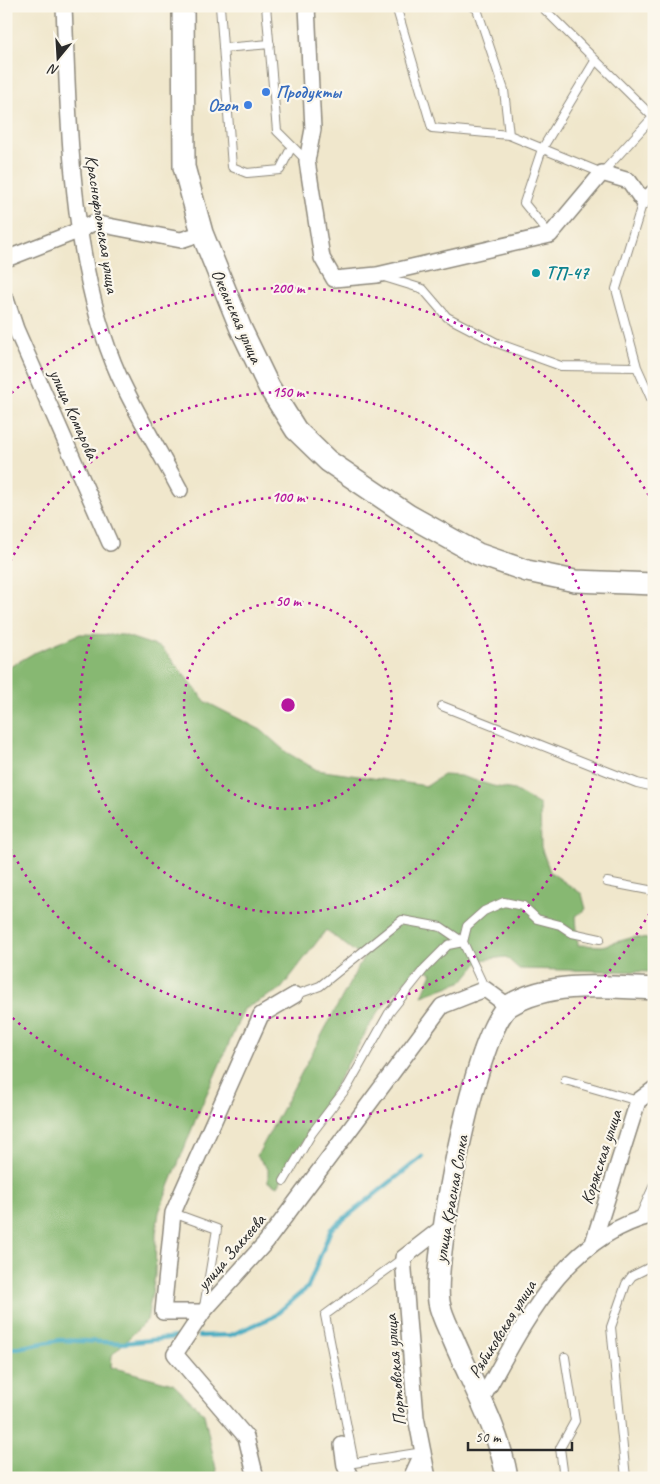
<svg xmlns="http://www.w3.org/2000/svg" width="660" height="1484" font-family="Caveat,sans-serif">
  <style>
    .forest { fill: #87b872; stroke: #59724e }
    .lines { fill: none; stroke-linecap: round; stroke-linejoin: round }
    .stream { stroke: #3fa8bf; stroke-width: 4.5 }
    .lane-casing { stroke: #8e897c; stroke-width: 10 }
    .street-casing { stroke: #8e897c; stroke-width: 18 }
    .secondary-casing { stroke: #8e897c; stroke-width: 24 }
    .lane { stroke: #fff; stroke-width: 8 }
    .street { stroke: #fff; stroke-width: 15 }
    .secondary { stroke: #fff; stroke-width: 21 }
    .ring { fill: none; stroke: #b5179e; stroke-width: 2.5; stroke-dasharray: 2.5 5 }
    .shop-dot { fill: #3f7fe0; stroke: #fbf7ec; stroke-width: 2 }
    .culture-dot { fill: #0f9aa8; stroke: #fbf7ec; stroke-width: 2 }
    .labels { text-anchor: middle; dominant-baseline: central; stroke-width: 4.5; stroke-linejoin: round; paint-order: stroke }
    .shop-label { font-size: 18px; font-weight: bold; fill: #366cbe; stroke: #fbf7ec; text-anchor: start }
    .street-label { font-size: 18px; fill: #2b2b2b; stroke: #fbf7ec }
    .culture-label { font-size: 18px; font-weight: bold; fill: #0d838f; stroke: #fbf7ec; text-anchor: start }
    .centre { fill: #b5179e; stroke: #fbf7ec; stroke-width: 2.5 }
    .ring-label { font-size: 15px; text-anchor: middle; font-weight: bold; fill: #b5179e; stroke: #fbf7ec; stroke-width: 4.5; stroke-linejoin: round; paint-order: stroke }
  </style>
  <rect width="100%" height="100%" fill="#fbf7ec"/>
  <filter id="ink" filterUnits="userSpaceOnUse"><feTurbulence type="fractalNoise" baseFrequency=".02" numOctaves="2"/><feDisplacementMap in="SourceGraphic" scale="10" xChannelSelector="R" yChannelSelector="G"/><feConvolveMatrix kernelMatrix="1 2 1 2 8 2 1 2 1" color-interpolation-filters="sRGB"/></filter>
  <filter id="wash" filterUnits="userSpaceOnUse"><feTurbulence type="fractalNoise" baseFrequency=".0096" numOctaves="4" result="noise"/><feDisplacementMap in="SourceGraphic" scale="20" xChannelSelector="R" yChannelSelector="G"/><feGaussianBlur stdDeviation="1.12" result="paint"/><feColorMatrix in="noise" values="0 0 0 0 0 0 0 0 0 0 0 0 0 0 0 0 0 1.4 0 .05"/><feComposite in="paint" operator="in"/></filter>
  <g filter="url(#wash)">
    <rect width="100%" height="100%" fill="#f0e7cc"/>
    <path class="forest" d="M80 634 123 635 162 648 206 702 261 730 286 752 317 770 427 786 443 775 460 776 493 786 514 790 540 805 541 847 550 872 582 894 586 909 576 916 578 945 602 946 634 937 654 940V972L519 969 506 957 480 960 463 981 422 996 432 973 419 965 375 1016 278 1186 268 1182V1169L257 1156 363 958 326 930 281 989 244 1009 197 1116 159 1212 156 1233 155 1276 147 1320 112 1355 111 1367 173 1384 204 1414 218 1478H6V669L34 653Z"/>
    <g class="lines">
      <path class="stream" d="M200 1336 231 1335 273 1317 308 1287 331 1229 422 1157
        M6 1350 60 1340 124 1343 178 1337"/>
    </g>
  </g>
  <g filter="url(#ink)">
    <g class="lines">
      <g class="lane-casing">
        <path id="lane" d="M220 6 232 167 247 173 280 170 292 146
          M266 6 277 131 307 161
          M396 6 432 128 509 135 602 173 654 116
          M472 6 477 9 504 90 509 135
          M541 6 653 117
          M223 48 270 44
          M643 201 616 289 637 367 654 405
          M550 235 524 203 542 149 595 61
          M384 277 423 289 447 317 497 343 561 366 637 367
          M442 706 637 783 654 787
          M607 882 654 891
          M295 995 320 986 402 920 441 927 463 942 485 989
          M565 1080 638 1101
          M284 1181 312 1133 348 1086 389 1013 425 968 448 945 463 942 467 926 484 911 504 902 523 906 537 919 560 925 572 933 600 939
          M173 1213 217 1229 204 1307
          M639 1218 654 1185
          M403 1258 325 1315 354 1463 423 1452
          M564 1478 560 1448 575 1421 565 1357
          M626 1478 611 1327 626 1284 632 1276 654 1265"/>
      </g>
      <g class="street-casing">
        <path id="street" d="M64 6C69 125 70 266 119 376 137 415 160 452 180 490
          M307 6 313 129 307 161 322 258 334 279 377 275 550 235 602 173 629 181 643 201 654 192
          M6 259 80 230 93 223 181 240 202 233
          M6 299 16 329 110 543
          M295 995 261 1015 179 1199 173 1213 163 1312H203L266 1242 442 1006 485 989 508 1006
          M593 1243 638 1101 654 1089
          M203 1312 175 1354 246 1437 256 1478
          M482 1399C523 1326 564 1236 654 1215
          M342 1445 345 1466 351 1478
          M411 1478 423 1452
          M428 1478 416 1417 403 1258 443 1227"/>
      </g>
      <g class="secondary-casing">
        <path id="secondary" d="M183 6 184 167 202 233 241 329 269 387 296 430 328 461 408 515 478 554 527 571 575 581 654 584
          M507 1478C499 1429 473 1386 454 1341 449 1329 441 1315 439 1302 432 1259 476 1026 510 1005 552 980 607 987 654 989"/>
      </g>
      <use href="#lane" class="lane"/>
      <use href="#street" class="street"/>
      <use href="#secondary" class="secondary"/>
    </g>
  </g>
  <g class="ring">
    <circle cx="288" cy="705" r="104"/>
    <circle cx="288" cy="705" r="208"/>
    <path d="M7 568A313 313 0 1 1 7 842"/>
    <path d="M653 907A417 417 0 0 1 6 1012M6 398A417 417 0 0 1 653 503"/>
  </g>
  <g class="shop-dot">
    <circle cx="266" cy="92" r="5"/>
    <circle cx="248" cy="105" r="5"/>
  </g>
  <circle class="culture-dot" cx="536" cy="273" r="5"/>
  <g class="labels">
    <g class="shop-label">
      <text x="276" y="92">Продукты</text>
      <text x="238" y="105" text-anchor="end">Ozon</text>
    </g>
    <g class="street-label">
      <text transform="translate(102 224) rotate(81)">Краснофлотская улица</text>
      <text transform="translate(237 316) rotate(66)">Океанская улица</text>
      <text transform="translate(74 414) rotate(66)">улица Комарова</text>
      <text transform="translate(601 1157) rotate(-72)">Корякская улица</text>
      <text transform="translate(451 1199) rotate(-80)">улица Красная Сопка</text>
      <text transform="translate(231 1252) rotate(-49)">улица Закхеева</text>
      <text transform="translate(502 1329) rotate(-58)">Рябиковская улица</text>
      <text transform="translate(395 1370) rotate(-95)">Портовская улица</text>
    </g>
    <g class="culture-label">
      <text x="546" y="273">ТП-47</text>
    </g>
  </g>
  <circle cx="288" cy="705" r="8" class="centre"/>
  <g class="ring-label">
    <text x="288" y="293">200 m</text>
    <text x="288" y="397">150 m</text>
    <text x="288" y="502">100 m</text>
    <text x="288" y="606">50 m</text>
  </g>
  <rect width="660" height="1484" fill="none" stroke="#fbf7ec" stroke-width="25"/>
  <g transform="translate(58 58) rotate(198)" stroke="#fbf7ec" stroke-width="4" paint-order="stroke">
  <path d="M0-4L9 19L0 12L-9 19Z" fill="#2b2b2b"/>
  <text y="-8" font-size="14" font-weight="bold" text-anchor="middle" fill="#2b2b2b">N</text>
  </g>
  <path d="M468 1442v8h104v-8" fill="none" stroke="#2b2b2b" stroke-width="2.5"/>
  <text x="475" y="1442" font-size="15" fill="#2b2b2b" stroke="#fbf7ec" stroke-width="4" paint-order="stroke">50 m</text>
</svg>
